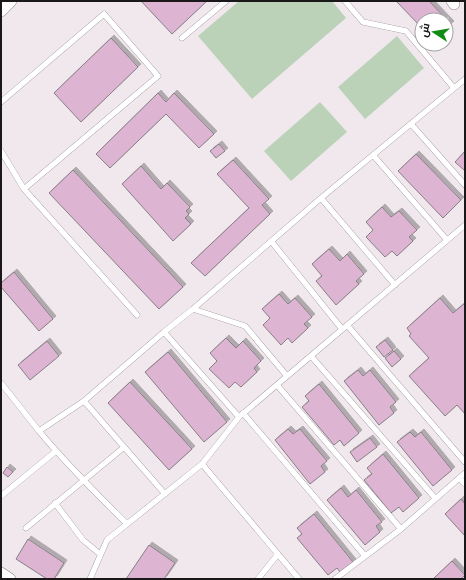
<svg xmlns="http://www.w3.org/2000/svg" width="466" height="580" font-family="'Work Sans',Cairo,sans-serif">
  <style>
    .green { fill: #bbd2b9 }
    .building { fill: #deb4d3; stroke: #867f84; filter: url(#shadow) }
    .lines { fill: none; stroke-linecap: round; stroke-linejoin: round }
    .service-casing { stroke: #8a8388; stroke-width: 6 }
    .minor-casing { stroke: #8a8388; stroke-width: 12 }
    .service { stroke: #fff; stroke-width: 5.5 }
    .minor { stroke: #fff; stroke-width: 11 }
  </style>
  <defs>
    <filter id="shadow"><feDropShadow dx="3" dy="-3" stdDeviation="0" flood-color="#0004"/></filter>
  </defs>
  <rect width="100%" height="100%" fill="#f0e8ed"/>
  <path class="green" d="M239 1H332L346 18 252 99 198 36Z
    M397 36 424 68 365 119 338 87Z
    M320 102 347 132 291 181 264 151Z"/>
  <path class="building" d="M141 1H207L172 34Z
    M396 1H429L451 24 446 29V20H422V28Z
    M111 38 138 67 81 122 54 93Z
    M158 93 166 102 174 93 214 134 199 148 166 114 110 168 96 154Z
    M219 144 225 151 216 158 210 151Z
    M465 151V171L455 162Z
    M416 154 461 200 443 218 398 171Z
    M233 160 269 199 262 205 270 214 205 276 191 263 249 208 217 174Z
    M141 166 161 189 167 183 190 207 186 211 189 214 185 218 191 224 173 241 122 184Z
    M73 170 183 287 159 309 49 193Z
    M382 207 391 217 399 211 417 230 409 237 413 241 397 256 392 251 385 257 366 237 373 230 366 222Z
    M329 249 340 261 347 254 364 274 356 281 359 284 336 305 316 281 322 276 312 264Z
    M14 272 53 319 39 331 1 287V283Z
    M279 294 288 304 295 298 312 317 304 324 308 328 292 343 288 338 281 345 263 325 270 318 262 309Z
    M440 298 453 313 465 303V414L457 405 445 416 409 376 429 358 409 336 411 334 407 328Z
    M226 338 236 348 243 341 261 361 254 368 257 372 241 387 235 382 229 388 209 369 217 361 210 353Z
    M385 340 393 350 384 357 376 347Z
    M47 341 59 356 30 380 18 365Z
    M394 351 401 359 392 367 385 358Z
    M168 352 227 422 204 442 145 372Z
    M358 370 363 376 370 370 396 402 390 407 394 413 379 425 344 381Z
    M130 382 192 449 169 470 108 403Z
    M319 384 359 433 344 446 340 440 334 445 302 407 309 401 305 396Z
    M288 429 293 434 300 429 327 461 321 466 325 472 310 484 275 440Z
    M410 432 415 437 421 432 452 470 433 486 397 442Z
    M370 438 377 447 357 462 350 452Z
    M383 454 419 498 403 512 399 507 391 513 364 480 372 474 367 468Z
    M7 467 13 472 8 477 3 473Z
    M341 488 348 497 356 490 382 522 376 526 380 532 365 545 327 500Z
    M461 499 465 504V536L445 514Z
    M314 514 353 562 340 572 337 568 328 575 297 538 302 534 297 528Z
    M28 539 64 563 54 579H47L16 559Z
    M149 545 175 563 164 579H126Z
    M452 561 465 575 461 579H433Z"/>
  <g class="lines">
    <g class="service-casing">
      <path id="service" d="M345 1 363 22 406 31 454 88
        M182 38 226 1
        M1 102 104 14 158 76 24 189
        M411 124 465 185
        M1 151 24 189 137 315
        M373 155 447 240
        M321 198 395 285
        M271 241 342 329
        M193 309 245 326 287 376
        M347 325 465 462
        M164 332 239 417
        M311 356 435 498
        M1 383 39 431
        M277 385 401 529
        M84 401 165 494
        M243 413 365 556
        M202 464 299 579
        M459 478 465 484
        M1 496 56 451
        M55 503 83 540 100 554
        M127 524C97 494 66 464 39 431L84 401 164 332 193 309 321 198 465 79
        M26 528 123 448
        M90 579 107 540 202 464 239 417 465 225
        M258 579 278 554
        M335 579 401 529 465 473"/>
    </g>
    <g class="minor-casing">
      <path id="minor" d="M452 1 454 4
        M1 11 11 1
        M1 573 10 579"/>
    </g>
    <use href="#service" class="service"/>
    <use href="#minor" class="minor"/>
  </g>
  <rect width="466" height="580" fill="none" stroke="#1b181a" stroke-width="4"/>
  <g transform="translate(434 32) rotate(282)"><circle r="19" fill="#ffffff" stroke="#a4a3a3"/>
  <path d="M0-3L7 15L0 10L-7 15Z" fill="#108b14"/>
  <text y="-6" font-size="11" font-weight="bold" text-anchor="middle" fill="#1b181a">ش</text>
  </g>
</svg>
